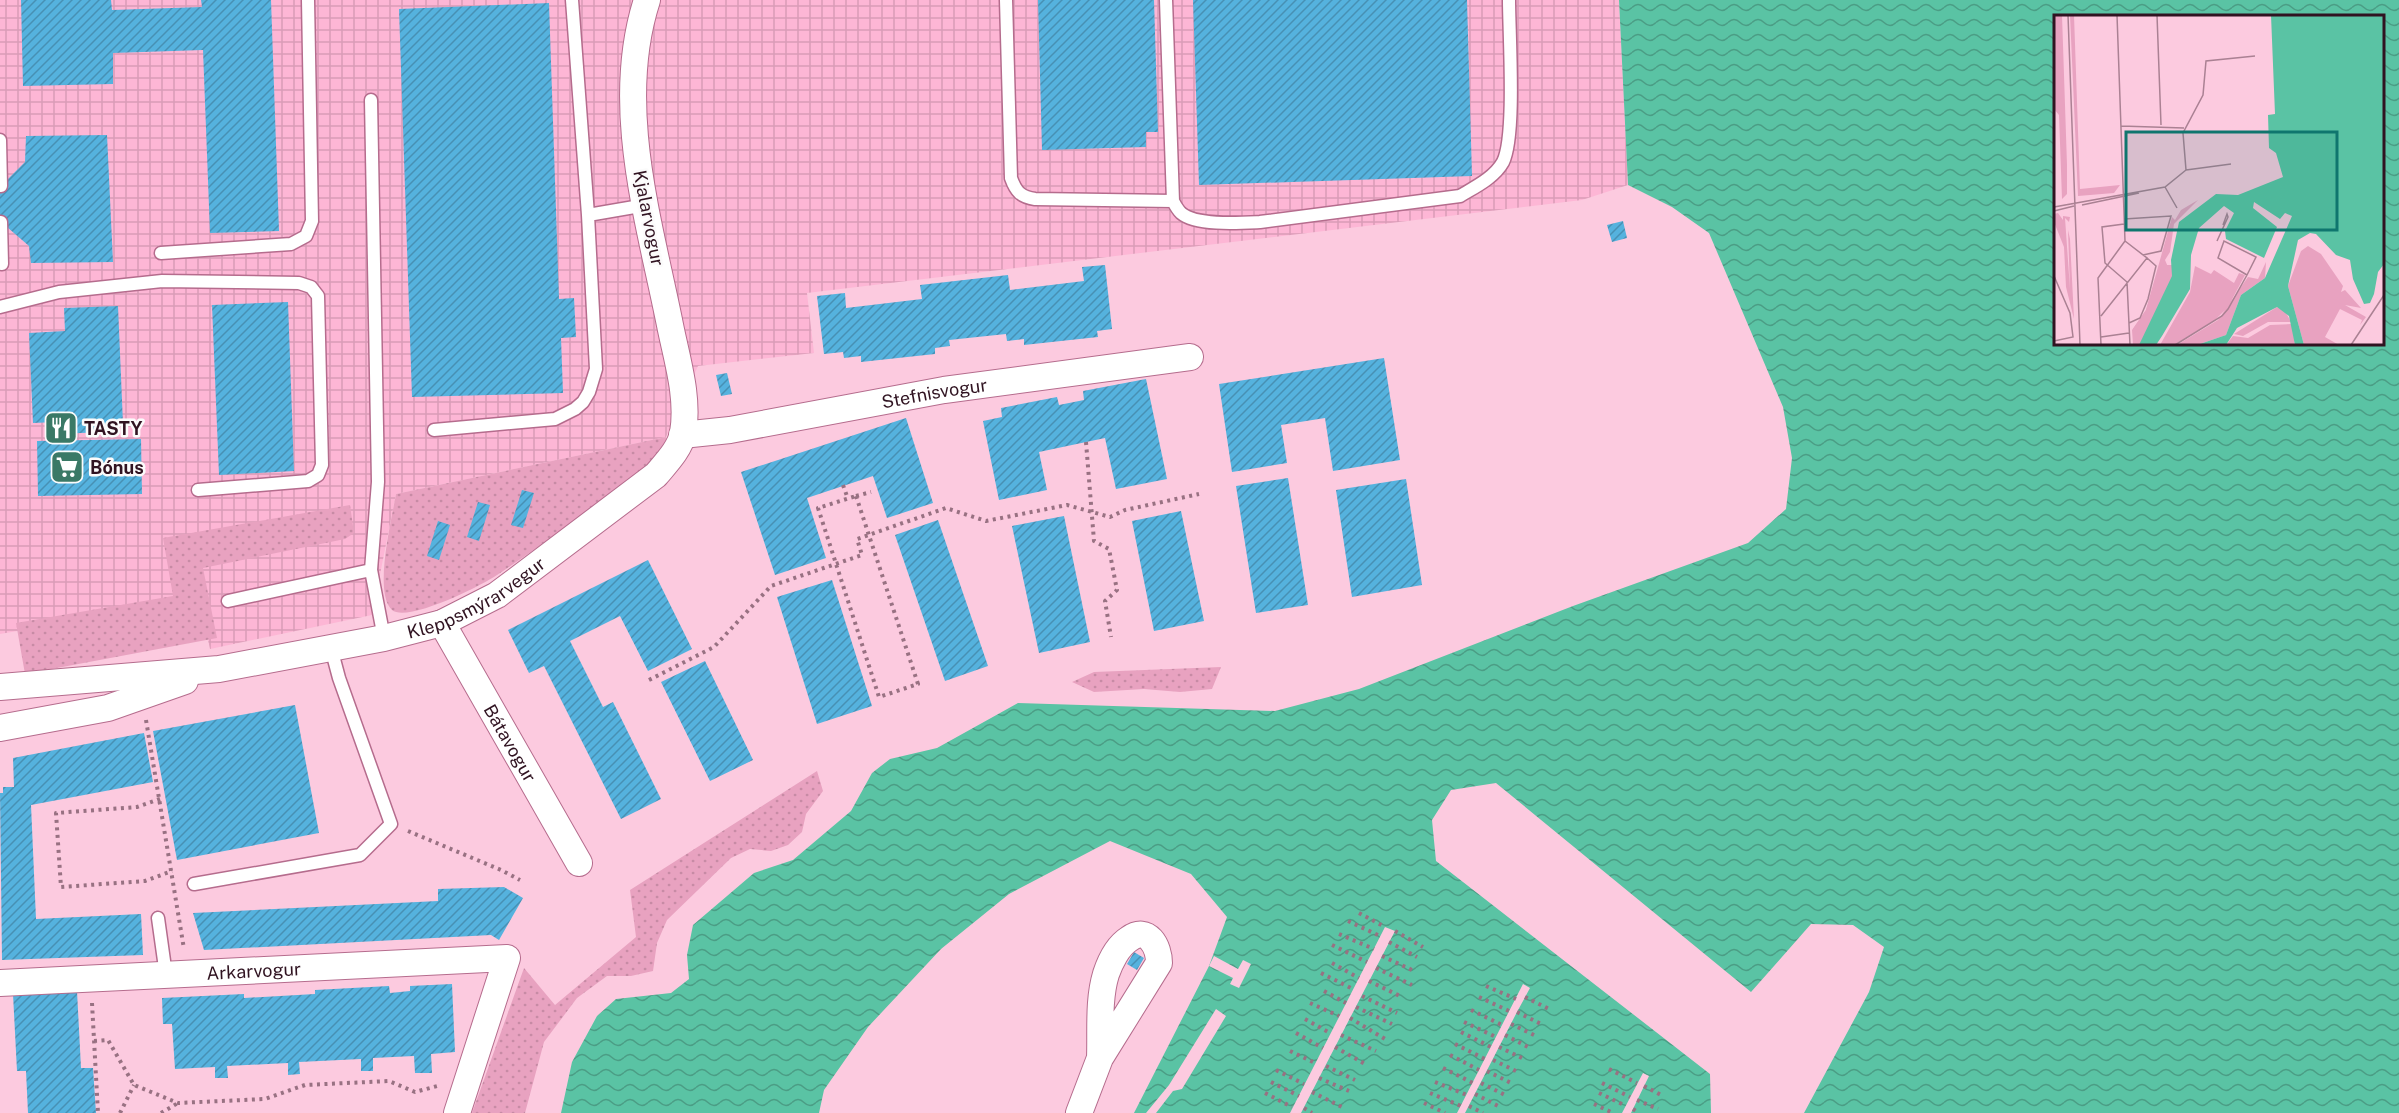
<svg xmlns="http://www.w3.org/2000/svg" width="2399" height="1113" font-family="'Public Sans',sans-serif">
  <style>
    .industrial { fill: url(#industrial-grid) }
    .grass { fill: url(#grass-dots) }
    .water { fill: url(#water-waves); fill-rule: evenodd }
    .pier { fill: #fccadf }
    .building { fill: url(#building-hatch) }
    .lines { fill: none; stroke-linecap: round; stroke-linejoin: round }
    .lane-casing { stroke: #b56c8d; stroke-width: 15 }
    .street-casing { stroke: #b56c8d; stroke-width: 28 }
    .path { stroke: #987182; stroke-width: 4; stroke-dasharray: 3 4.5; stroke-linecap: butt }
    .lane { stroke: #fff; stroke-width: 12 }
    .street { stroke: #fff; stroke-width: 26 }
    .labels { text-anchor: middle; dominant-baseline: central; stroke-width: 5; stroke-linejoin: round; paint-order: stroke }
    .street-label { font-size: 18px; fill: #301321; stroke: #fbfbfb }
    .poi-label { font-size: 18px; font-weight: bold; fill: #301321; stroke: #fbfbfb; text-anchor: start }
    .inset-road { fill: none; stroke: #aa8193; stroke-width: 1.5 }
    .view { fill: #0f766e; fill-opacity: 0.15; stroke: #0f766e; stroke-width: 3 }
    .inset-edge { fill: none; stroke: #301321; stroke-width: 3 }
  </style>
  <defs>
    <pattern id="industrial-grid" width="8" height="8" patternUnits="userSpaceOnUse" patternTransform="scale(1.5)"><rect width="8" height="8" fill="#fdb6d5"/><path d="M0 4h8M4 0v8" fill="none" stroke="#d99cb7"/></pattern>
    <pattern id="grass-dots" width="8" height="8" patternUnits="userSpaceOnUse" patternTransform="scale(1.5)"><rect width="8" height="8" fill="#e8a2c0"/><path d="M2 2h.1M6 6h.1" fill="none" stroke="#c78ba5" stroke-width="1.8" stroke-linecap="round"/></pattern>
    <pattern id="water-waves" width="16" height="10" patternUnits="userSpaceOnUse" patternTransform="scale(1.5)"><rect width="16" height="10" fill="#5ac3a4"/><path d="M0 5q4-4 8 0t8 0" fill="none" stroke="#4b9d85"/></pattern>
    <pattern id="building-hatch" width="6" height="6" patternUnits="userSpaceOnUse" patternTransform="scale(1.5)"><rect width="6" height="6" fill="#55b2de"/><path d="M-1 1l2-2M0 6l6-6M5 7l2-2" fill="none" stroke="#4790b4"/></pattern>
  </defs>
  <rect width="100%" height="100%" fill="#fccadf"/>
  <path class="industrial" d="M0 0H1619L1628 185 1582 200 807 293 814 353 698 366 666 437 396 494 372 615 210 649 199 600 0 634Z"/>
  <path class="grass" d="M666 437 668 444 652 462C601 500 550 540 497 575 481 586 407 623 392 610 373 593 392 518 396 494Z
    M350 505 354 533 345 539 203 568 217 638 25 674 16 623 173 596 163 538Z
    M1221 667 1212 689 1180 692 1144 689 1094 692 1072 682 1094 672Z
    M817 771 823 791 806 814 802 832 788 845 771 851 750 849 731 858 667 920 657 943 653 971 631 976H607L577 998 544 1042 525 1113H472L524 968 555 1005 636 937 630 890Z"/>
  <path class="water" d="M1619 0H2399V1113H1804L1869 992 1884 947 1853 925 1811 924 1751 992 1496 783 1451 790 1432 820 1436 861 1710 1074 1711 1113H1134L1209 966 1227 917 1191 874 1110 841 1009 894 941 949 868 1027 824 1090 819 1113H561L572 1062 597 1016 616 999 671 993 689 979 687 955 693 925 754 873 793 860 851 811 872 773 890 759 937 748 1018 703 1275 711 1359 689 1573 606 1748 543 1786 509 1792 458 1783 407 1709 233 1672 207 1628 185ZM2056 16H2382V344H2056Z"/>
  <path class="pier" d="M1385 927 1395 931 1319 1078 1301 1113H1290Z
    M1214 956 1238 969 1243 960 1251 964 1239 988 1230 984 1233 978 1209 966Z
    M1523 984 1530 988 1517 1012 1465 1113H1457Z
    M1216 1009 1226 1016 1182 1089 1173 1091 1156 1113H1146L1169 1085Z
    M1643 1073 1649 1076 1631 1113H1622Z"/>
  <path class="building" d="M21 0H111L112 10 202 7 201 0H271L279 231 210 233 203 50 113 53V84L23 86Z
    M1038 0H1154L1158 132H1146V147L1042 150Z
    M1193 0H1467L1472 176 1199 185Z
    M549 3 559 299 574 298 576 337 561 338 563 393 412 397 399 9Z
    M107 135 113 262 31 263 29 246 0 221V187L25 162 26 136Z
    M1623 221 1627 238 1612 242 1607 225Z
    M1105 265 1112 329 1097 331 1098 337 1024 345V339L1007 341 1006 334 949 340 950 346 935 348V354L861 362V356L844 358 843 352 824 354 817 296 845 293 846 308 922 299 920 285 1008 275 1010 290 1084 281 1082 267Z
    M288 302 294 471 219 475 212 305Z
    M118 306 123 424H106V432L56 434V422L33 423 29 333 65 331 64 308Z
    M1384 358 1400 460 1333 471 1325 418 1281 425 1287 463 1232 472 1219 384Z
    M727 373 732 394 721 396 716 375Z
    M1146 379 1167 479 1116 489 1105 438 1039 452 1047 490 999 500 983 421 1002 417 1001 408 1057 397 1059 405 1084 400 1083 391Z
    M906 418 933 503 887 518 873 476 807 498 826 558 775 575 741 472Z
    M141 439 142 494 38 496 37 441Z
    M1288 478 1308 605 1256 613 1236 486Z
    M1406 479 1422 585 1352 597 1336 490Z
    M522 490 534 493 523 528 511 525Z
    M478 502 490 505 479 541 467 537Z
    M1181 511 1204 621 1154 631 1132 521Z
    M1064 516 1090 642 1039 653 1012 526Z
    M938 520 988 666 945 681 895 535Z
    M438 521 450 525 439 560 427 556Z
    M648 560 692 649 648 671 620 616 570 641 603 707 613 702 661 799 621 819 544 666 529 673 508 630Z
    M832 580 872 706 817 724 777 597Z
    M705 661 753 760 710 781 661 682Z
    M295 705 319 833 177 860 153 731Z
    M144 733 153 782 31 805 36 919 141 914 143 955 2 960 0 793H3V787H14L13 758Z
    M504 887 523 898 499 940 491 935 204 950 193 913 438 901V889Z
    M1134 952 1144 958 1137 970 1127 964Z
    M452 984 455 1052 431 1054 432 1073H415L414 1056 373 1058V1071H361V1059L299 1062 300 1074 288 1075V1063L227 1066 228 1078H215V1067L175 1069 172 1024H163L162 998 244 994V998L315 994V990L389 986 390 993 410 991V986Z
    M77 991 81 1068H93L96 1113H28L26 1071H17L13 994Z"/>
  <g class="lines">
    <g class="lane-casing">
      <path id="lane" d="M572 0 588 215
        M1006 0 1011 178C1016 192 1021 197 1035 199L1173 201 1166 0
        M371 100 378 482 371 570 384 638
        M0 140 1 186
        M1173 201C1175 205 1178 210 1181 213 1196 226 1240 223 1260 222L1460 196C1475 187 1494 178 1503 162 1516 136 1509 34 1509 0
        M1 222 2 264
        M161 253 291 244 306 236 312 221 308 0
        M0 307 59 292 162 281 299 283 311 287 318 296 322 465 318 475 308 481 198 490
        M434 430 555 419 575 409 583 402 589 392 596 369 588 215 646 205
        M228 601 371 570
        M194 884 360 855 391 824 339 678 331 648
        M158 918 166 975"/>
    </g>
    <g class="street-casing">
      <g id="street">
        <path id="s1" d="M682 435 730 430 944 390 1190 357"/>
        <path id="s2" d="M442 623 579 863"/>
        <path id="s3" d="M0 687 219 669 384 638 442 623 497 595 656 475C666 463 680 449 683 433 689 397 677 360 670 325 649 220 613 105 647 0"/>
        <path d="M0 728 108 708 185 681"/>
        <path id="s4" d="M0 983 507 958 457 1113"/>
        <path d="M1079 1113 1100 1058 1159 963C1159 947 1148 925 1129 939 1118 946 1110 962 1106 974 1098 1000 1101 1031 1100 1058"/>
      </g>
    </g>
    <path class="path" d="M1086 442 1094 541 1109 549 1117 590 1105 601 1111 637
      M843 485 848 499
      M856 496 918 684 879 697 818 508Z
      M856 496 871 492
      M649 680 714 647 771 586 862 555 857 539 946 508 986 521 1067 505 1110 517 1125 510 1199 494
      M146 720 184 949
      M160 799 137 807 56 813 61 887 145 881 172 871
      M408 831 501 870 520 880
      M1359 913 1385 927
      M1348 921 1380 936
      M1395 931 1423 947
      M1339 934 1374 949
      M1389 942 1417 957
      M1332 945 1367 962
      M1382 956 1412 970
      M1332 963 1359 978
      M1376 968 1412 985
      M1321 973 1353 989
      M1369 981 1402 997
      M1486 986 1516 999
      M1324 991 1346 1003
      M1362 996 1397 1013
      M1479 997 1509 1011
      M1525 997 1549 1009
      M92 1003 98 1113
      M1310 1003 1339 1016
      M1356 1007 1392 1024
      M1471 1010 1502 1025
      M1517 1012 1541 1024
      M1350 1018 1385 1039
      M1305 1019 1330 1033
      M1464 1022 1496 1037
      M1511 1024 1534 1035
      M1461 1032 1491 1047
      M1296 1033 1323 1048
      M1341 1035 1376 1051
      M1505 1035 1528 1047
      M94 1041 108 1040 134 1085 178 1103 265 1099 305 1085 389 1081 415 1092 441 1085
      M1455 1044 1485 1059
      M1335 1047 1365 1064
      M1499 1047 1524 1059
      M1290 1051 1315 1063
      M1450 1055 1479 1070
      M1493 1060 1516 1071
      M1326 1066 1355 1080
      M1443 1068 1473 1083
      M1609 1069 1637 1083
      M1276 1070 1304 1084
      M1487 1071 1511 1083
      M1319 1078 1349 1091
      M1271 1082 1299 1096
      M1435 1082 1467 1095
      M1481 1083 1507 1096
      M1602 1083 1630 1097
      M1644 1086 1663 1096
      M1312 1092 1342 1107
      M1265 1093 1292 1107
      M1430 1093 1461 1106
      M1599 1093 1626 1106
      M1475 1094 1500 1107
      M1637 1100 1658 1109
      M1424 1103 1445 1113
      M1594 1104 1613 1113
      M1469 1106 1483 1113
      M1304 1108 1312 1113
      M1633 1109 1639 1113
      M120 1113 134 1085
      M161 1113 178 1103"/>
    <use href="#lane" class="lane"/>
    <use href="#street" class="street"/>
  </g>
  <defs>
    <g id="restaurant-square" transform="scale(1.725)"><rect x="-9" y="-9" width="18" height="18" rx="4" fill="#3a7966" stroke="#fbfbfb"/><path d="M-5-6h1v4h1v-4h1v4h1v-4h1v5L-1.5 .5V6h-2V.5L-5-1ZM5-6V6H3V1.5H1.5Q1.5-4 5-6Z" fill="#fff"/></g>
    <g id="supermarket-square" transform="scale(1.725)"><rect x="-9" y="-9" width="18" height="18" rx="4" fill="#3a7966" stroke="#fbfbfb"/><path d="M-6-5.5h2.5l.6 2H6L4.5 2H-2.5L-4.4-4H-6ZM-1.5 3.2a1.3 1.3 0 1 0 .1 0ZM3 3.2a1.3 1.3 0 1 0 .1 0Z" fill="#fff"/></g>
  </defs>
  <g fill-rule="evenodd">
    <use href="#restaurant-square" x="61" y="428"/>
    <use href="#supermarket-square" x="67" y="467"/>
  </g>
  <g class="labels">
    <g class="street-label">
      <text transform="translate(649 218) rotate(79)">Kjalarvogur</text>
      <text stroke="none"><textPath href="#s1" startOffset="256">Stefnisvogur</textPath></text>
      <text stroke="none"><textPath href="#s3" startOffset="489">Kleppsmýrarvegur</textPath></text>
      <text stroke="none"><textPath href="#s2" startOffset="138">Bátavogur</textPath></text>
      <text stroke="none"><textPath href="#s4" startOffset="254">Arkarvogur</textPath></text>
    </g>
    <g class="poi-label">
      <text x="84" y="428">TASTY</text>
      <text x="90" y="467">Bónus</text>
    </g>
  </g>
  <g transform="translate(2054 15)">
    <rect width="330" height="330" fill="#fccadf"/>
    <path d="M0 0H8L13 150V179L8 184 5 100 0 94ZM16 0H20L26 174 66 170 60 178 24 181ZM144 185 120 209 116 237 111 245 114 252 79 330V314L92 295 118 202 121 205 127 195ZM4 198 9 205V201L16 202 15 207 11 203 16 274 14 215 16 224 20 304 12 272 10 232 0 207V199ZM254 231 267 239 289 271 287 277 291 275 307 293 291 290 312 302 306 310 308 305 286 294 271 322 285 330H250L234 271 247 236ZM212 247 211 263 187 280 172 320 143 330H123L164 305 194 262 204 264ZM141 251 157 259 160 255 180 268 185 258 191 260 174 292 161 305 120 330H106L136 277ZM223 292 231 296 237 307H214L189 321 180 319Z" fill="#e8a2c0"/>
    <path d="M106 250H131L99 330H79L78 315 92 295ZM238 309 241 330H172L179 321 194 323 216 310Z" fill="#e8a2c0"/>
    <path d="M217 0H330V249L324 257 320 279 316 288 310 289 299 264 296 245 282 240 262 219 256 218 244 225 234 271 250 330H241L235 301 223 292 183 313 172 330H143L172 320 187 280 211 263 238 201 231 198 226 204 200 187 199 193 223 212 210 243 172 224 171 216 180 198 170 191 145 213 137 240 136 274 108 321 102 330H85L118 261 117 245 125 207 162 179 184 180 229 162 222 138 215 133 214 100 221 99Z" fill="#5ac3a4"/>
    <path class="inset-road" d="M14 0 26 330M103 0 107 110M67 111 130 113M132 155 129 118 149 80 152 46 201 41M132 155 177 149M111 172 123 193M28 190 85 178M0 192 111 172 132 155M0 196 20 191M70 204 117 201 107 236 89 240M70 209 48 212 51 248 73 267 76 330M163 226 174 202 173 199 169 210M0 261 16 298 19 322 0 326M47 301 93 243 71 226M75 308 86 303 94 284 102 251 93 243M47 322 75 318M47 330 44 263 71 226 63 0M121 330 168 301 174 294 193 260 202 242 170 226 164 243 193 260M297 330 330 280"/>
    <path class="view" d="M72 117H283V215H72Z"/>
    <rect width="330" height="330" class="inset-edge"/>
  </g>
</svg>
